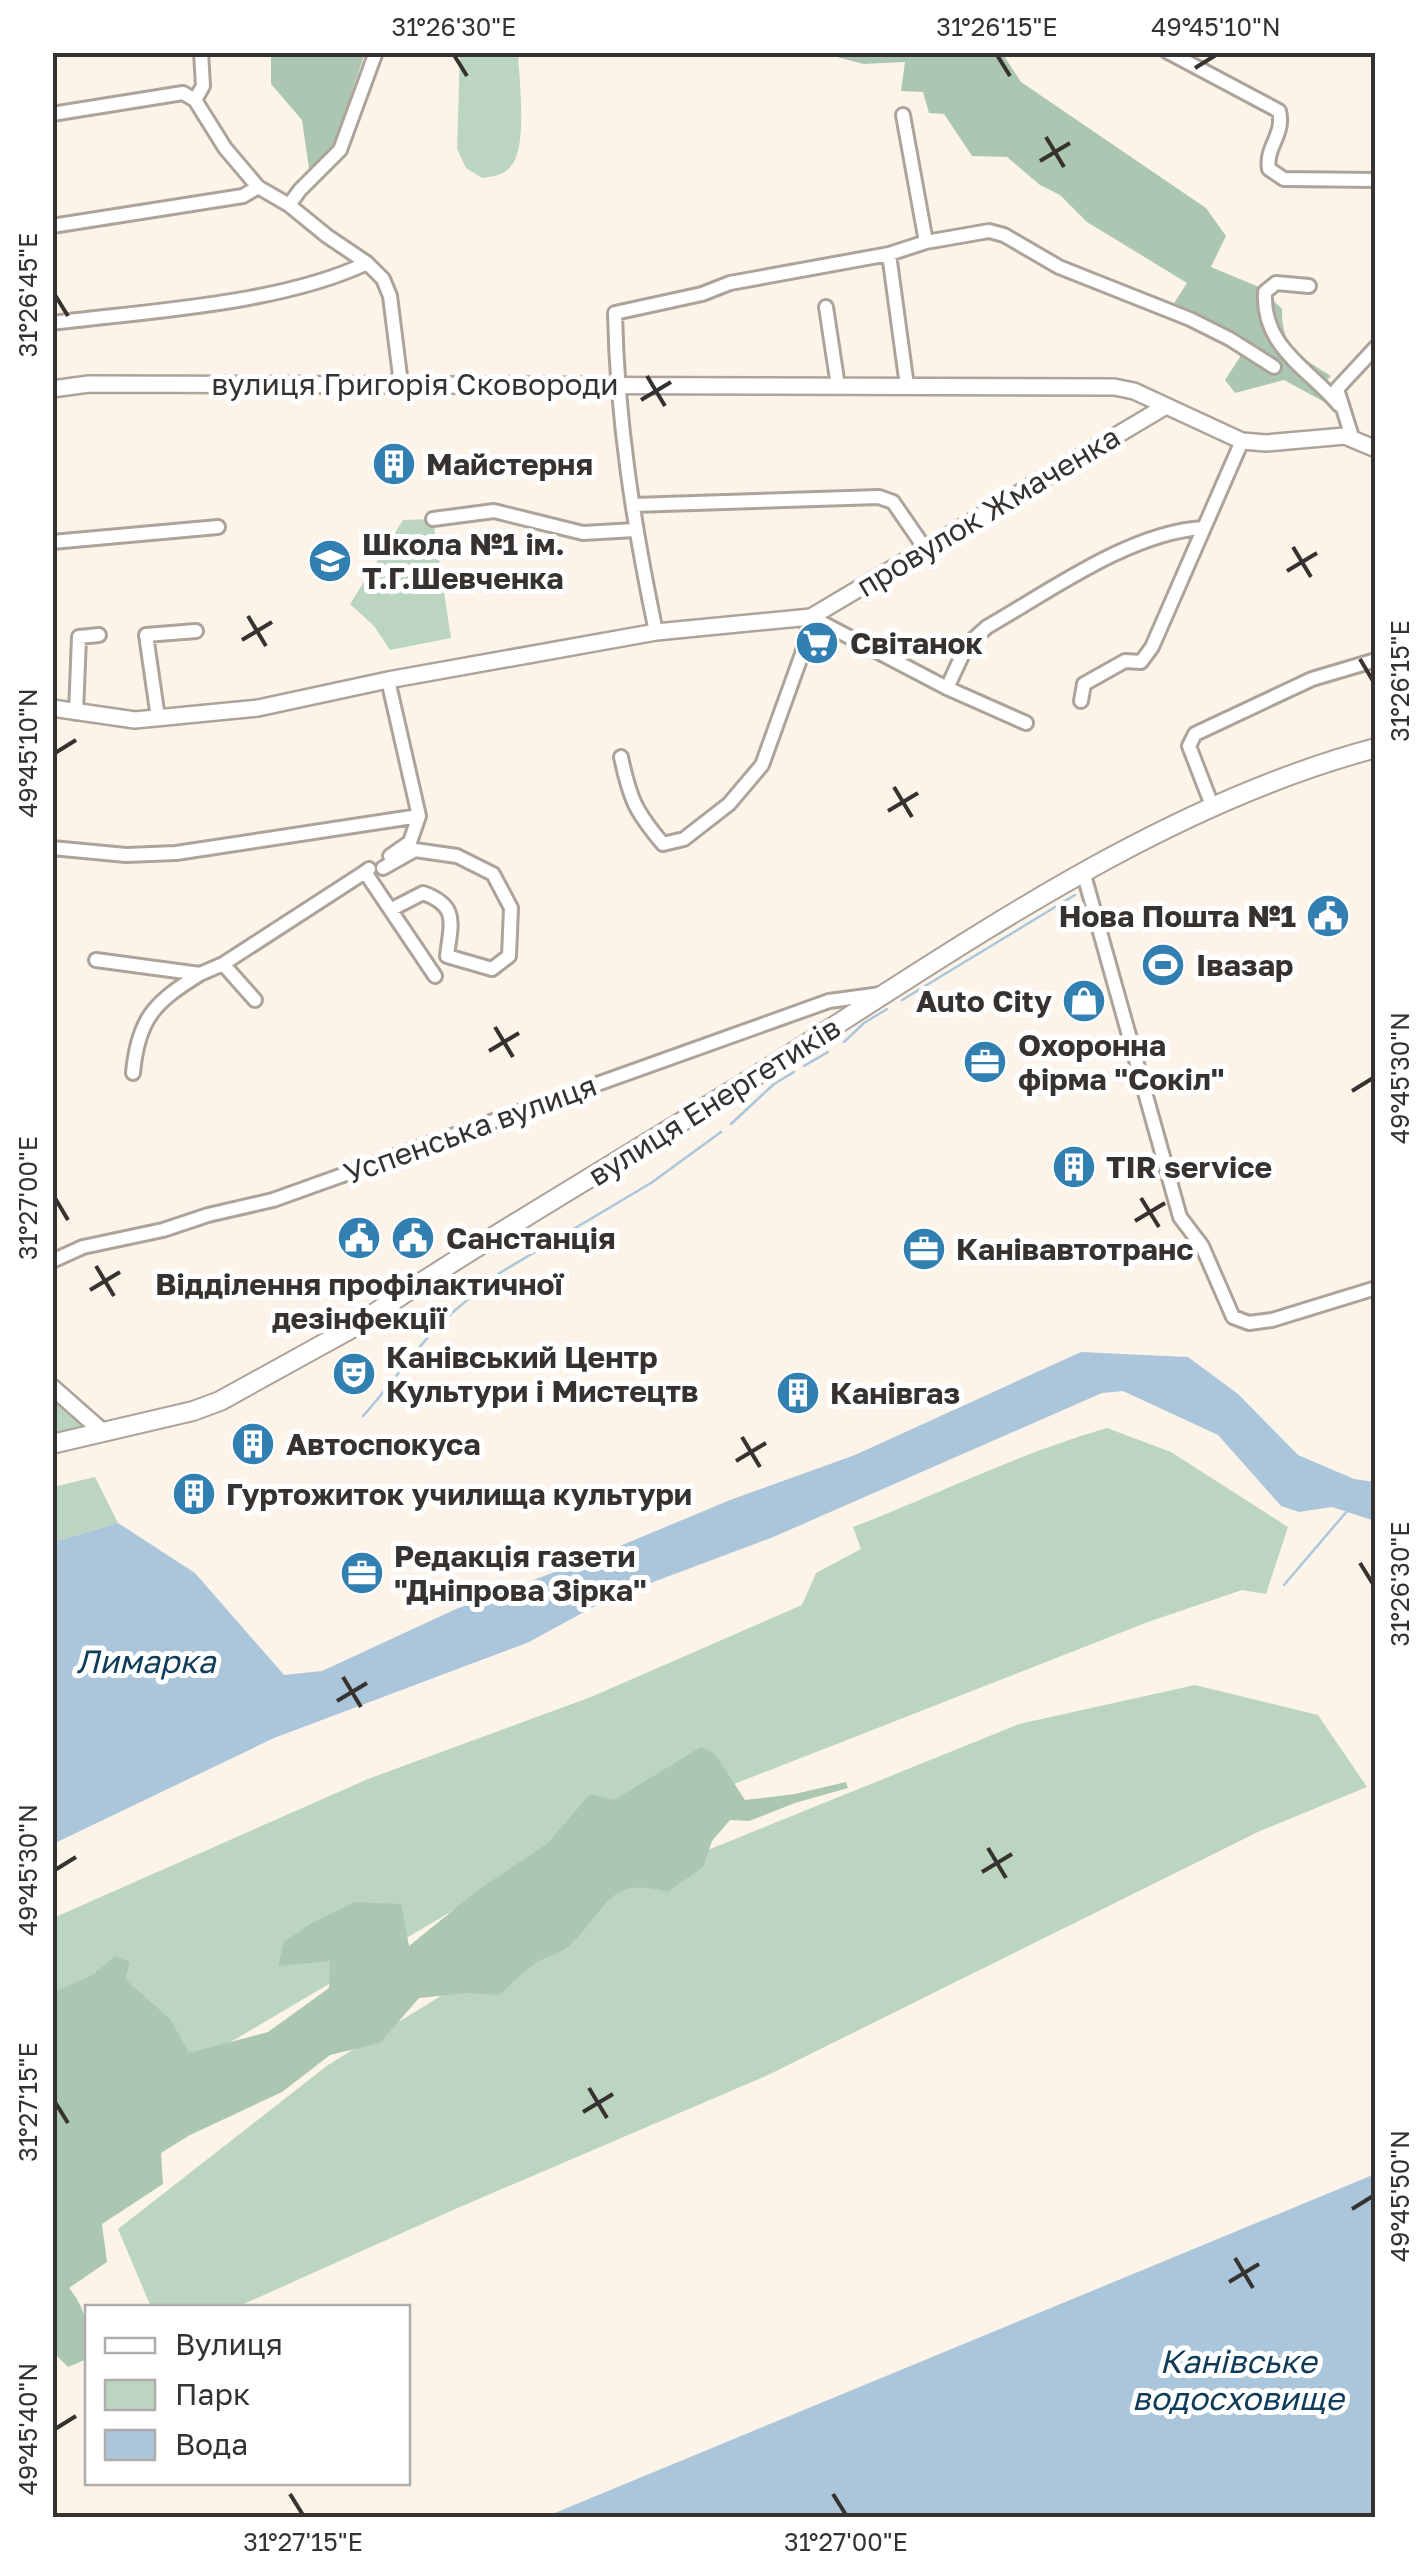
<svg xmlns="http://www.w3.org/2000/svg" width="1428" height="2570" font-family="'Golos Text',sans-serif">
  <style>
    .green { fill: #bcd5c1 }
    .forest { fill: #acc7b1 }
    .water { fill: #abc5db }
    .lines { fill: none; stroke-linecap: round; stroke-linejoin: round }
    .stream { stroke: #abc5db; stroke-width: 2.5 }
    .minor-casing { stroke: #aca49a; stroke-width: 18 }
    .tertiary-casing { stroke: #aca49a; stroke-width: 20 }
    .secondary-casing { stroke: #aca49a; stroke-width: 22 }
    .minor { stroke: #fff; stroke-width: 12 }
    .tertiary { stroke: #fff; stroke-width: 15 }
    .secondary { stroke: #fff; stroke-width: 18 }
    .ticks { fill: none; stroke: #36322f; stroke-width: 4 }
    .labels { text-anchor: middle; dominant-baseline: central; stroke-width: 10; stroke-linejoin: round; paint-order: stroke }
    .street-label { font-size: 30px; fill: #36322f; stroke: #fff }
    .poi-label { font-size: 30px; font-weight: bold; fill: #36322f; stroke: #fff; text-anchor: start }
    .water-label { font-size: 32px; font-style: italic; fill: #0f3c5b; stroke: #fff }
    .neatline { fill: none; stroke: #36322f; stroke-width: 4 }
    .ticks-label { font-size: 25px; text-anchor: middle; fill: #36322f }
  </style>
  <rect width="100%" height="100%" fill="#fdf4e9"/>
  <path class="green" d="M460 53H518C519 79 528 147 511 166 503 176 493 176 482 178L466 168 457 149Z
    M433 519 451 638 390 650 374 626 350 604 403 520Z
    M52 1399 83 1424 78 1431 53 1436Z
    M1107 1428 1171 1452 1288 1527 1266 1594 1242 1590 1148 1622 535 1862 207 2056 53 2157V1918L368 1779 591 1697 802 1605 816 1573 861 1549 853 1527C939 1494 1019 1453 1107 1428Z
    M52 1470 57 1486 95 1477 118 1523 53 1542Z
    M1195 1685 1318 1715 1367 1787 1260 1831 766 2076 460 2207 237 2307H151L118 2229 328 2065 624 1884 1019 1724Z"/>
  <path class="forest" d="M271 53H365L334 145 309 169 302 120 271 84Z
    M821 53H1002L1021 82 1206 208 1226 236 1211 267 1259 287 1282 309C1281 348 1301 357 1331 376L1317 391 1328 404 1284 380 1235 393 1225 380 1240 357 1233 332 1174 303 1187 283 1087 222 1060 195 1040 185 1007 157 972 156 944 114 929 113 923 92 901 91 905 62 864 64Z
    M701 1747 715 1754 745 1800 795 1794 846 1782 848 1788 795 1803 749 1821 730 1820 712 1841 703 1867 668 1892C606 1875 608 1910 569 1946 561 1953 551 1955 541 1960 526 1968 512 1984 499 1995L467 1993 419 1998 380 2043 330 2055 282 2092 190 2135 161 2153 163 2184 102 2224 107 2262 69 2288C88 2311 88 2330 87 2359L68 2367 53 2352V1992L91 1976 116 1956 130 1962 125 1979 170 2019 189 2053 268 2032 329 1988 330 1961 278 1966 284 1942 310 1924 355 1902 401 1904 409 1946 478 1890 547 1844 590 1794 614 1800Z"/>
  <path class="water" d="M1081 1352 1188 1357 1238 1394 1298 1455 1354 1479 1375 1482V1521L1332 1507 1299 1512 1281 1506 1218 1435 1123 1391 1102 1393 771 1538 608 1599 529 1642 274 1738 53 1844V1542L118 1523 195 1573 284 1675 322 1671 456 1609 584 1561 730 1500 855 1455Z
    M1375 2174V2517H545Z"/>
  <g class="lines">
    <path class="stream" d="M902 1000 1075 895
      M844 1042 864 1023 887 1009
      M804 1066 828 1052
      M731 1124 774 1084 794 1072
      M489 1287 498 1274 651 1183 721 1132
      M363 1416C399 1376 431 1324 476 1294
      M1284 1585 1348 1510"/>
    <g class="minor-casing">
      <path id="minor" d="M201 52 203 86 195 100 225 148 258 187 289 205 327 236 367 263 383 279 390 296 401 384
        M1168 52 1279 111C1285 135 1265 147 1269 169L1284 179 1376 180
        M52 114 183 93 195 100
        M903 115 926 242
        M289 205 300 190 340 150 376 52
        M52 226 243 196 258 187
        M889 254 907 386
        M1309 286 1276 283 1265 292C1262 347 1307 367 1339 405
        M826 307 838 386
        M52 323C148 311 281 304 367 263
        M1352 437 1337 389 1376 347
        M633 505 879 497 893 502 924 547
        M433 519 494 511 583 533 635 530
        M52 542 218 527
        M656 632C634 527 617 421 615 313L702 294 730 283 889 254 926 242 989 231 1004 235 1059 267 1190 319 1230 339 1274 367
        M388 680 419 816
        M947 688 967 645 987 627C1050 591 1131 532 1203 528
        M1081 701 1084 684 1125 661 1141 662 1152 647 1242 441
        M76 713 79 637 99 635
        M158 718 146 635 196 631
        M621 757C630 799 635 811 663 844L684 839 729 804 762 765 802 654 811 617 947 688 1026 723
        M1213 808 1189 746 1195 734 1312 679 1376 660
        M52 848 126 855 176 853 419 816
        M390 856 410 842 419 816
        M383 868 415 850 457 856 493 874 511 908 509 956 492 969 447 956C451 923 459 906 423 893L392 909
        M369 869 365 872 435 976
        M1084 875 1180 1217 1202 1246 1233 1317 1249 1323 1272 1320 1376 1288
        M96 960 200 974 223 964 365 872
        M223 964 255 1000
        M133 1073C138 1018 155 1002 200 974
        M52 1261 83 1247 163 1230 208 1215 273 1200 829 1001 881 994"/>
    </g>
    <g class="tertiary-casing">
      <path id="tertiary" d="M52 389 89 384 1114 387 1134 391 1242 441 1266 443 1345 436 1376 449
        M52 708 135 720 258 708 388 680 656 632 811 617 1166 406
        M52 1387 103 1432"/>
    </g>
    <g class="secondary-casing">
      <path id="secondary" d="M52 1444 193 1411 220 1401 354 1327C495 1231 645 1147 789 1055 972 939 1164 804 1376 748"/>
    </g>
    <use href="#minor" class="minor"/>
    <use href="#tertiary" class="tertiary"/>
    <use href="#secondary" class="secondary"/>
  </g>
  <path class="ticks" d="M454 55 467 76M997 55 1010 76M1195 68 1216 55M1046 137 1064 167M1040 161 1070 143M55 295 68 316M647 376 665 406M641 400 671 382M1293 547 1311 577M1287 571 1317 553M248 616 266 646M242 640 272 622M1360 659 1373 681M55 753 76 740M894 787 912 817M888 811 918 793M495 1027 513 1057M489 1051 519 1033M1352 1091 1373 1078M55 1198 68 1220M1141 1198 1159 1227M1135 1221 1165 1203M96 1266 114 1296M90 1290 120 1272M742 1437 760 1467M736 1461 766 1443M1360 1563 1373 1584M343 1677 361 1707M337 1701 367 1683M988 1848 1006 1878M55 1870 76 1857M982 1872 1012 1854M589 2088 607 2118M55 2102 68 2123M583 2112 613 2094M1352 2209 1373 2196M1235 2258 1253 2288M1229 2282 1259 2264M55 2429 76 2416M290 2494 303 2515M833 2494 846 2515"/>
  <defs>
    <g id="building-disc" transform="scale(2.25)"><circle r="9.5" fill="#327fb2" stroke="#fff"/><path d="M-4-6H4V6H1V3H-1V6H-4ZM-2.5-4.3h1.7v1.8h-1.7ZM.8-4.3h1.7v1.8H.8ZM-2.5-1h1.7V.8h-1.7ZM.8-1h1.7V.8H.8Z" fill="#fff"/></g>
    <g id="school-disc" transform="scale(2.25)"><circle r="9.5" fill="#327fb2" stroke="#fff"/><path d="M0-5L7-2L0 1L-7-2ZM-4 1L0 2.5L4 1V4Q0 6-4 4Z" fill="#fff"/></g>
    <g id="supermarket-disc" transform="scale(2.25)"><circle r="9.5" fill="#327fb2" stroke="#fff"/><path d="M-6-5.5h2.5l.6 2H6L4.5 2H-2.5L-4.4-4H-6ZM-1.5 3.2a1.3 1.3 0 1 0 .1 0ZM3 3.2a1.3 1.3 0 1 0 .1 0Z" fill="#fff"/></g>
    <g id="civic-disc" transform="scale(2.25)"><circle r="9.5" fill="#327fb2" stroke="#fff"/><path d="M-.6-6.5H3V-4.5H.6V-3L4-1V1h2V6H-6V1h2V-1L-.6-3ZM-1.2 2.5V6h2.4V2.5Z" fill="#fff"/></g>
    <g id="stadium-disc" transform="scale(2.25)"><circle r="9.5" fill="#327fb2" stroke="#fff"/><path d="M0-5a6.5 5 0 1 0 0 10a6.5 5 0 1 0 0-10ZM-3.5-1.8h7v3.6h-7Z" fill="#fff"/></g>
    <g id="shop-disc" transform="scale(2.25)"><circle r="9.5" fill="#327fb2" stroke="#fff"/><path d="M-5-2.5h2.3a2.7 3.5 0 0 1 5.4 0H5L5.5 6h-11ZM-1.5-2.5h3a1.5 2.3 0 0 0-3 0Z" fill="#fff"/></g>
    <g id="office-disc" transform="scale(2.25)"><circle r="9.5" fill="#327fb2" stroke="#fff"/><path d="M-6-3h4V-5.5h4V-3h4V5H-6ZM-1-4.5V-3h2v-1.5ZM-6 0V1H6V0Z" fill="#fff"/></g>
    <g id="theatre-disc" transform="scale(2.25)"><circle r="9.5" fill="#327fb2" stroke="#fff"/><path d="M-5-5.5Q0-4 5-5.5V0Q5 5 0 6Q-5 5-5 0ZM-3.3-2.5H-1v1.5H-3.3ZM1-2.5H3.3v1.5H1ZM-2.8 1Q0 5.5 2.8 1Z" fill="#fff"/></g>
  </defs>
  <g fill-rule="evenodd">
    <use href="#building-disc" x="394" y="464"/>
    <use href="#school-disc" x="330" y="561"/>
    <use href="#supermarket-disc" x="817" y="643"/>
    <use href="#civic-disc" x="1328" y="916"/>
    <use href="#stadium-disc" x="1163" y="965"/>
    <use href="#shop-disc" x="1084" y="1001"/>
    <use href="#office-disc" x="985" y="1062"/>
    <use href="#building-disc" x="1074" y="1167"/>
    <use href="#civic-disc" x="359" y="1238"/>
    <use href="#civic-disc" x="413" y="1238"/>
    <use href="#office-disc" x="924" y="1249"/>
    <use href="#theatre-disc" x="354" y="1374"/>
    <use href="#building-disc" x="798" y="1393"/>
    <use href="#building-disc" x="253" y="1444"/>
    <use href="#building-disc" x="194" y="1494"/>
    <use href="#office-disc" x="362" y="1573"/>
  </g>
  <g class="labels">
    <g class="street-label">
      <text x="415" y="384">вулиця Григорія Сковороди</text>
      <text transform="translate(988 511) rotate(-31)">провулок Жмаченка</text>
      <text transform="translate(714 1101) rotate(-32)">вулиця Енергетиків</text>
      <text transform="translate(470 1129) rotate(-20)">Успенська вулиця</text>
    </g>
    <g class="poi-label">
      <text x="426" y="464">Майстерня</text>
      <text x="362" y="544">Школа №1 ім.<tspan x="362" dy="34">Т.Г.Шевченка</tspan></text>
      <text x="850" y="643">Світанок</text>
      <text x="1296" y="916" text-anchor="end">Нова Пошта №1</text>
      <text x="1196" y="965">Івазар</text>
      <text x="1052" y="1001" text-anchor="end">Auto City</text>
      <text x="1018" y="1045">Охоронна<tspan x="1018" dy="34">фірма "Сокіл"</tspan></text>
      <text x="1106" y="1167">TIR service</text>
      <text x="446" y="1238">Санстанція</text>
      <text x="956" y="1249">Канівавтотранс</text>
      <text x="359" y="1284" text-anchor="middle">Відділення профілактичної<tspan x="359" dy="34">дезінфекції</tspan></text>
      <text x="386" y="1357">Канівський Центр<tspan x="386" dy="34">Культури і Мистецтв</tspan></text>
      <text x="830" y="1393">Канівгаз</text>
      <text x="286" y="1444">Автоспокуса</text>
      <text x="226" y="1494">Гуртожиток училища культури</text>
      <text x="394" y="1556">Редакція газети<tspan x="394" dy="34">"Дніпрова Зірка"</tspan></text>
    </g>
    <g class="water-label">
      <text x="146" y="1661">Лимарка</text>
      <text x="1238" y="2361">Канівське<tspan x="1238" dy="37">водосховище</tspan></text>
    </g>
  </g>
  <rect width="1428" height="2570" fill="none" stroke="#ffffff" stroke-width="110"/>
  <rect x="85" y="2305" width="325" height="180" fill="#ffffff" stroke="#afadac" stroke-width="2.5"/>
  <rect x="105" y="2338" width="50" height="15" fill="#ffffff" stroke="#afadac" stroke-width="2.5"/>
  <text x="175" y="2355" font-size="30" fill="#36322f">Вулиця</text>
  <rect x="105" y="2380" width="50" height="30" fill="#bcd5c1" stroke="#afadac" stroke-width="2.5"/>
  <text x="175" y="2405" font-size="30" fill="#36322f">Парк</text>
  <rect x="105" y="2430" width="50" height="30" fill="#abc5db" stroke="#afadac" stroke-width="2.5"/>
  <text x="175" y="2455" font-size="30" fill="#36322f">Вода</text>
  <rect x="55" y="55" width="1318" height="2460" class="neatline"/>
  <g class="ticks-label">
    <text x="454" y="36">31°26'30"E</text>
    <text x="997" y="36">31°26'15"E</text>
    <text x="1216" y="36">49°45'10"N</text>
    <text transform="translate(28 295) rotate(-90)" y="9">31°26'45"E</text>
    <text transform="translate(1400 681) rotate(-90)" y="9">31°26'15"E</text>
    <text transform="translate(28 753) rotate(-90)" y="9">49°45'10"N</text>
    <text transform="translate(1400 1078) rotate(-90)" y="9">49°45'30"N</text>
    <text transform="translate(28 1198) rotate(-90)" y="9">31°27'00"E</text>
    <text transform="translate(1400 1584) rotate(-90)" y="9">31°26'30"E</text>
    <text transform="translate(28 1870) rotate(-90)" y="9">49°45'30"N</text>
    <text transform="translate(28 2102) rotate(-90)" y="9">31°27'15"E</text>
    <text transform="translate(1400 2196) rotate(-90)" y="9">49°45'50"N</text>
    <text transform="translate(28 2429) rotate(-90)" y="9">49°45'40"N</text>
    <text x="303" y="2551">31°27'15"E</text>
    <text x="846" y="2551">31°27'00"E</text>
  </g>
</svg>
